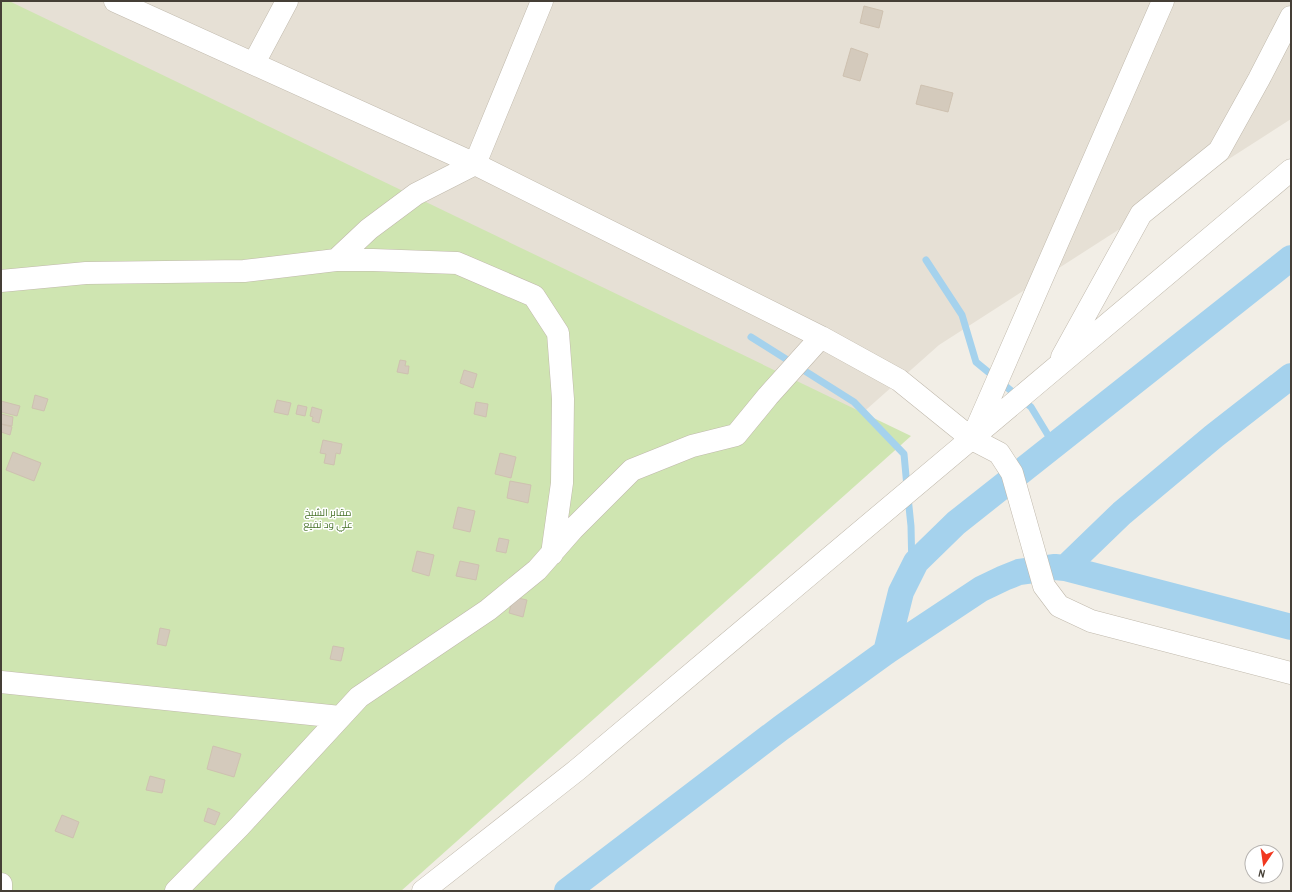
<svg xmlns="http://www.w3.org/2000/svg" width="1292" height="892" font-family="'Archivo Narrow',Cairo,sans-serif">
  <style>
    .residential { fill: #e6e0d5 }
    .green { fill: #cfe5b1 }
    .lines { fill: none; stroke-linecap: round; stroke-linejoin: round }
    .stream { stroke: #a5d2ed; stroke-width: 7 }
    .canal { stroke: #a5d2ed; stroke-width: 26 }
    .building { fill: #d4cabc; stroke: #cec1b0 }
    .minor-casing { stroke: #c0b9ac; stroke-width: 23 }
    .minor { stroke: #fff; stroke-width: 22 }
    .labels { text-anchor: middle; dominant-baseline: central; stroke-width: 3; stroke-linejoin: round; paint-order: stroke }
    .park-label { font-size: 10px; fill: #4a742c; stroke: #fff }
  </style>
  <rect width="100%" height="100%" fill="#f2eee6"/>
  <path class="residential" d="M1 1H1291V119L939 345 324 891Z"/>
  <path class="green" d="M1 1H9L911 436 401 891H1Z"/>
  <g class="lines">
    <path class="stream" d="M926 260 962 315 976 362 1031 407 1054 445
      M751 337 854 402 904 454 907 487
      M908 497 911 526 912 571"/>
    <path class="canal" d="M1065 568 1122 513 1214 436 1291 376
      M886 652 901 592 916 562 956 523 1291 258
      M567 891 781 728 886 652 981 589 1004 578 1019 572 1055 567 1065 568 1291 627"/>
  </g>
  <path class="building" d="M864 6 883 11 879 28 860 23Z
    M851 48 868 54 860 81 843 76Z
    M921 85 953 93 948 112 916 104Z
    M400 360 406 361 405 366H409L408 374 397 372Z
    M464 370 477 374 473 388 460 383Z
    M35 395 48 399 44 411 32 408Z
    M277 400 291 403 288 415 274 412Z
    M1 401 20 406 17 416 1 412Z
    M476 402 488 404 486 417 474 414Z
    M298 405 307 407 305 416 296 414Z
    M312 407 322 410 319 423 312 421 313 417 310 416Z
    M1 414 13 417 12 426 1 424Z
    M1 424 12 427 10 435 1 432Z
    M323 440 342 444 340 454 336 453 334 465 324 463 326 454 320 453Z
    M13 452 41 463 34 481 6 470Z
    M500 453 516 457 511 478 495 474Z
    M510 481 531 485 528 503 507 498Z
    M458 507 475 511 470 532 453 528Z
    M499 538 509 540 506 553 496 551Z
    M417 551 434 555 429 576 412 571Z
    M460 561 479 565 476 580 456 576Z
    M513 597 527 600 523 617 509 613Z
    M160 628 170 630 166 646 157 644Z
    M333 646 344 648 341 661 330 659Z
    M213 746 241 754 234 777 207 769Z
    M150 776 165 780 162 793 146 790Z
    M208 808 220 813 215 825 204 821Z
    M62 815 79 822 73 838 55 831Z"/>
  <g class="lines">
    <g class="minor-casing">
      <path id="minor" d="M115 1 475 164 821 337 899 380 972 439 999 453 1012 473 1044 586 1059 606 1091 621 1291 673
        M254 63 287 1
        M336 260H373L457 263 534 296 558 333 563 399 562 483 552 554
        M1 281 86 273 244 271 336 260 369 229 416 194 475 164 542 1
        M1062 357 1141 214 1219 151 1259 79 1291 17
        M974 434 1163 1
        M1 682 340 717
        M1 884V891
        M176 891 239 827 359 697 488 610 537 570 573 529 632 470 692 446 736 435 768 396 821 337
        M423 891 577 770 1291 170"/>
    </g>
    <use href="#minor" class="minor"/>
  </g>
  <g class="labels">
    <g class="park-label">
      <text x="328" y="512">مقابر الشيخ<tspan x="328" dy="12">علي ود نفيع</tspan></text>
    </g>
  </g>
  <rect width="1292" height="892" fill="none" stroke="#453f36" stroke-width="4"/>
  <g transform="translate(1264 864) rotate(193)"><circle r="19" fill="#ffffff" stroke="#b5b2af"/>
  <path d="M0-3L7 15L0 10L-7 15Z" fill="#f1371f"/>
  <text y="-6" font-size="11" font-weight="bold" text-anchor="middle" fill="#453f36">N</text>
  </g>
</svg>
